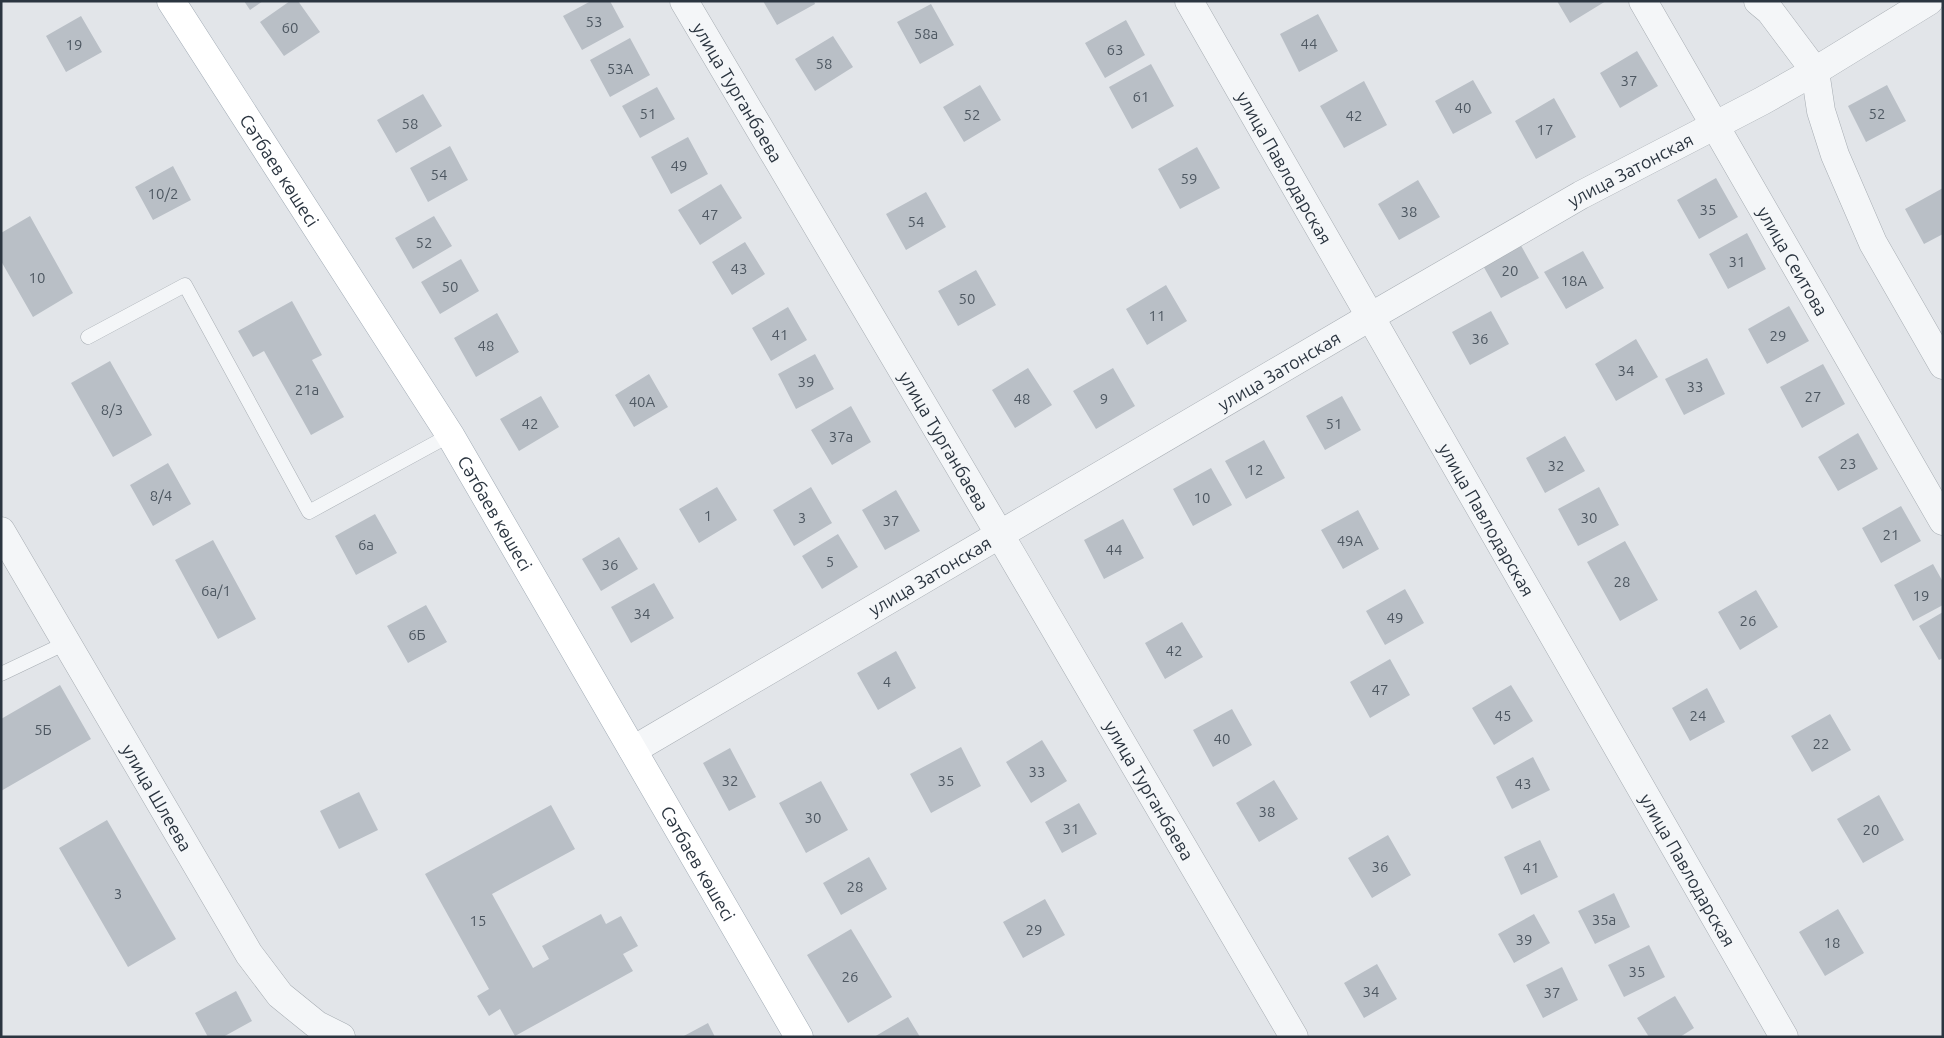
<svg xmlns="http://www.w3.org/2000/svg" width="1944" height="1038" font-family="Ubuntu,sans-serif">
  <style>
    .building { fill: #b9bfc6 }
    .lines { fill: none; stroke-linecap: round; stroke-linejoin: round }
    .lane-casing { stroke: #a7adb3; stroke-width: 15 }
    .street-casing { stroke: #a7adb3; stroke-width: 29 }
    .primary-casing { stroke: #a1abb5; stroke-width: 29 }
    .lane { stroke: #f4f6f8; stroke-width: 14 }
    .street { stroke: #f4f6f8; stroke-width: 28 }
    .primary { stroke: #fff; stroke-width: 28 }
    .labels { text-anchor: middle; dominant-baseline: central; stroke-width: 4; stroke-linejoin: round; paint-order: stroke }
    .number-label { font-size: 15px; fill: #4e5862 }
    .street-label { font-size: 18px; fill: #2b3540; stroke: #f1f4f7 }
  </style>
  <rect width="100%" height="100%" fill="#e2e5e9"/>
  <path class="building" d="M244 1H263L250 10Z
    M290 1H298L320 32 284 56 260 22Z
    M591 1H610L624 27 582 50 563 16Z
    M763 1H814L815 4 777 25Z
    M1557 1H1606L1570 23Z
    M931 4 954 45 920 64 897 22Z
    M1318 14 1338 51 1299 72 1280 34Z
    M81 16 102 52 66 72 46 36Z
    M1126 20 1145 55 1105 78 1085 43Z
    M833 36 853 67 815 91 795 59Z
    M630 38 650 75 610 97 590 60Z
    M1637 51 1658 86 1620 108 1600 73Z
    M1151 64 1174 106 1132 129 1109 87Z
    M1473 80 1492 113 1453 134 1435 101Z
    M1364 81 1387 125 1344 148 1320 106Z
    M980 85 1001 120 964 142 943 107Z
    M1887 85 1906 121 1866 142 1848 106Z
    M657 87 675 119 640 138 622 106Z
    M423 94 442 126 396 153 377 120Z
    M1554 98 1576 137 1536 159 1515 121Z
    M688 137 708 174 671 194 651 157Z
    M450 146 468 180 428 202 410 168Z
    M1197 147 1220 188 1180 209 1158 169Z
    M173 166 191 200 153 220 135 187Z
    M1716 178 1738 217 1699 239 1677 200Z
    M1418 180 1440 217 1399 240 1378 204Z
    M721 184 742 218 700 245 678 210Z
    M1943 188V234L1924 244 1905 209Z
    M926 192 946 227 906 250 886 214Z
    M30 216 73 293 33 317 1 261V233Z
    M434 216 452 246 413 269 395 238Z
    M1747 233 1766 269 1728 289 1709 254Z
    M745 242 765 274 732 295 712 262Z
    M1519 242 1539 278 1501 298 1481 262Z
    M1583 251 1604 288 1566 309 1544 272Z
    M461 259 479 291 440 314 421 282Z
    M976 270 996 305 958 326 938 291Z
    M1166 285 1187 321 1147 345 1126 309Z
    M292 301 322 355 312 360 344 417 311 435 264 351 253 357 238 331Z
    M1789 306 1809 341 1767 364 1748 329Z
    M788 307 807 340 771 361 752 328Z
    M1491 311 1509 344 1470 365 1452 332Z
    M497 313 519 352 476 377 454 338Z
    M1636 339 1658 377 1616 401 1595 364Z
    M815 354 834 389 796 409 778 374Z
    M1707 358 1725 394 1684 415 1665 379Z
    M110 361 152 435 113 457 71 383Z
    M1823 364 1845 404 1802 428 1780 387Z
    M1028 368 1052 405 1015 428 992 390Z
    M1113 368 1135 406 1096 429 1073 391Z
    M649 374 668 407 634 427 615 395Z
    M541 396 559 427 519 451 500 419Z
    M1342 396 1361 430 1325 450 1306 416Z
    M851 406 871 442 832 465 811 430Z
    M1858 433 1878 469 1838 491 1818 457Z
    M1565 436 1585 471 1545 493 1526 458Z
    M1264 440 1285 478 1246 499 1225 461Z
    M168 463 191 504 153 526 130 485Z
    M1211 468 1232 505 1193 526 1173 489Z
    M717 487 737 520 699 543 679 509Z
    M811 487 832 523 794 546 773 510Z
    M1599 487 1619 525 1578 546 1558 509Z
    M896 490 920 531 885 550 862 510Z
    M1901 506 1921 541 1881 563 1862 528Z
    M1358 510 1379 549 1343 569 1321 530Z
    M375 514 397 553 356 575 335 536Z
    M1123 519 1144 558 1104 579 1084 540Z
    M838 534 858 567 822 589 802 556Z
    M619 537 638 569 601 591 582 559Z
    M213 540 256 619 218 639 175 560Z
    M1625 541 1658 600 1620 621 1587 562Z
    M1933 564 1943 582V605L1913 621 1894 585Z
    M654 583 674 618 631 643 611 607Z
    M1405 589 1424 623 1385 645 1366 611Z
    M1756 590 1778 627 1740 650 1718 612Z
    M426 605 447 642 408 663 387 626Z
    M1943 612V658L1939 660 1919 626Z
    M1182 622 1203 657 1165 679 1145 643Z
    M896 651 916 688 878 710 857 673Z
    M1390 659 1410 695 1370 718 1350 682Z
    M60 685 91 739 1 791V719Z
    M1511 685 1533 721 1494 745 1472 708Z
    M1707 688 1725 722 1690 741 1672 708Z
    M1232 709 1252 745 1213 767 1193 730Z
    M1830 714 1851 750 1812 772 1791 736Z
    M1042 740 1067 781 1031 803 1006 762Z
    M961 747 981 786 931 813 910 774Z
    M730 748 756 797 729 811 703 763Z
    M1533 757 1550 790 1512 809 1496 777Z
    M1274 780 1298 819 1259 842 1236 803Z
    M821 781 848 830 806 853 779 803Z
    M359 792 378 830 339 849 320 811Z
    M1879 795 1904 840 1863 863 1837 819Z
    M1079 803 1097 834 1062 853 1045 822Z
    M551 805 575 849 492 894 533 968 549 959 542 946 601 914 606 924 621 916 638 946 623 954 633 971 515 1036 500 1009 489 1016 477 996 489 989 425 874Z
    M107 820 176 939 128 967 59 848Z
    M1388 835 1411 875 1372 898 1348 858Z
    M1540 840 1558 877 1521 895 1504 857Z
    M869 857 887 889 841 915 823 883Z
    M1614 893 1630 927 1595 944 1578 911Z
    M1045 899 1065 935 1023 958 1003 922Z
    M1838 909 1864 953 1825 976 1799 932Z
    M1534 914 1550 943 1514 963 1498 934Z
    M851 929 892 997 848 1023 807 955Z
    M1649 945 1665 977 1624 997 1608 965Z
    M1377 964 1397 999 1364 1018 1344 983Z
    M1562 967 1578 1000 1543 1018 1526 985Z
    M236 991 252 1021 223 1037H208L195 1013Z
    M1675 996 1694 1028 1680 1037H1649L1637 1018Z
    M908 1017 920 1037H874Z
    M708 1023 715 1037H682Z"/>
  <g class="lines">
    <g class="lane-casing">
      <path id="lane" d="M88 337 185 285 309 512 450 435
        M1 674 66 643"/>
    </g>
    <g class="street-casing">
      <g id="street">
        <path id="s1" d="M684 1 1000 535 1294 1037"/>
        <path id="s2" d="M1189 1 1784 1037"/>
        <path id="s3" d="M1643 1 1943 521"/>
        <path d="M1758 1 1770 11 1815 71 1821 111 1835 155 1873 243 1943 365"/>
        <path id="s4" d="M1 531 249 954 280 995 317 1025 341 1037"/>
        <path id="s5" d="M633 750 1370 317 1581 195 1762 101 1815 71 1929 1"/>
      </g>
    </g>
    <g class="primary-casing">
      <g id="primary">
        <path id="s6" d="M171 1 450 435 799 1037"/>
      </g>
    </g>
    <use href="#lane" class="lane"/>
    <use href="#street" class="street"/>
    <use href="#primary" class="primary"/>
  </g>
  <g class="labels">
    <g class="number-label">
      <text x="594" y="21">53</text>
      <text x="290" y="27">60</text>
      <text x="926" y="33">58а</text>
      <text x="1309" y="43">44</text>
      <text x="74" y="44">19</text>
      <text x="1115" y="49">63</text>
      <text x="824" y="63">58</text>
      <text x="620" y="68">53А</text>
      <text x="1629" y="80">37</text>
      <text x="1141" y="96">61</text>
      <text x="1463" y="107">40</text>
      <text x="648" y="113">51</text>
      <text x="1877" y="113">52</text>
      <text x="972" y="114">52</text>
      <text x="1354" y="115">42</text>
      <text x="410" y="123">58</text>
      <text x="1545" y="129">17</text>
      <text x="679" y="165">49</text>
      <text x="439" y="174">54</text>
      <text x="1189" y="178">59</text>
      <text x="163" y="193">10/2</text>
      <text x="1708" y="209">35</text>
      <text x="1409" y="211">38</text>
      <text x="710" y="214">47</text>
      <text x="916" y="221">54</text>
      <text x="424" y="242">52</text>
      <text x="1737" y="261">31</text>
      <text x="739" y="268">43</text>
      <text x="1510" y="270">20</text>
      <text x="37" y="277">10</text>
      <text x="1574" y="280">18А</text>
      <text x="450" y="286">50</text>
      <text x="967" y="298">50</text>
      <text x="1157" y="315">11</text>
      <text x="780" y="334">41</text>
      <text x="1778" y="335">29</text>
      <text x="1480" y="338">36</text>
      <text x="486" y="345">48</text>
      <text x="1626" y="370">34</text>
      <text x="806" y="381">39</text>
      <text x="1695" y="386">33</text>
      <text x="307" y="389">21а</text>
      <text x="1813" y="396">27</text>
      <text x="1022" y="398">48</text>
      <text x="1104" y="398">9</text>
      <text x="642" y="401">40А</text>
      <text x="112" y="409">8/3</text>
      <text x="530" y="423">42</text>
      <text x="1334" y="423">51</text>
      <text x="841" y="436">37а</text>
      <text x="1848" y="463">23</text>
      <text x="1556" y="465">32</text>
      <text x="1255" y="469">12</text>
      <text x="161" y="495">8/4</text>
      <text x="1202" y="497">10</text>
      <text x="708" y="515">1</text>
      <text x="802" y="517">3</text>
      <text x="1589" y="517">30</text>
      <text x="891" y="520">37</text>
      <text x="1891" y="534">21</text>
      <text x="1350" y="540">49А</text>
      <text x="366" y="544">6а</text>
      <text x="1114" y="549">44</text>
      <text x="830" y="561">5</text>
      <text x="610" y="564">36</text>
      <text x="1622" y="581">28</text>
      <text x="216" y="590">6а/1</text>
      <text x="1921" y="595">19</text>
      <text x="642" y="613">34</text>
      <text x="1395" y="617">49</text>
      <text x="1748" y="620">26</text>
      <text x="417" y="634">6Б</text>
      <text x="1174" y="650">42</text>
      <text x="887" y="681">4</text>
      <text x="1380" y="689">47</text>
      <text x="1503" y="715">45</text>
      <text x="1698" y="715">24</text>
      <text x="43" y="729">5Б</text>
      <text x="1222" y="738">40</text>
      <text x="1821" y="743">22</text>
      <text x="1037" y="771">33</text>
      <text x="730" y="780">32</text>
      <text x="946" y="780">35</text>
      <text x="1523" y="783">43</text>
      <text x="1267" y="811">38</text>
      <text x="813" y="817">30</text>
      <text x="1071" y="828">31</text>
      <text x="1871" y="829">20</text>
      <text x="1380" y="866">36</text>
      <text x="1531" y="867">41</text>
      <text x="855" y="886">28</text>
      <text x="118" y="893">3</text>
      <text x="1604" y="919">35а</text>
      <text x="478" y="920">15</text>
      <text x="1034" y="929">29</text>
      <text x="1524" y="939">39</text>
      <text x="1832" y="942">18</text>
      <text x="1637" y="971">35</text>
      <text x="850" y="976">26</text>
      <text x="1371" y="991">34</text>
      <text x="1552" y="992">37</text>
    </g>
    <g class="street-label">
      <text stroke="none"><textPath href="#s1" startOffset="106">улица Турганбаева</textPath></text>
      <text stroke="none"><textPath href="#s2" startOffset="192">улица Павлодарская</textPath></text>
      <text stroke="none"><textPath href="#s6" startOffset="201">Сәтбаев көшесі</textPath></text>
      <text stroke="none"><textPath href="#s5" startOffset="1154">улица Затонская</textPath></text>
      <text stroke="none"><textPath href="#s3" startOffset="300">улица Сеитова</textPath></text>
      <text stroke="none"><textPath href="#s5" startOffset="749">улица Затонская</textPath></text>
      <text stroke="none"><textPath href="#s1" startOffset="511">улица Турганбаева</textPath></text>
      <text stroke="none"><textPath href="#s6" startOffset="606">Сәтбаев көшесі</textPath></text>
      <text stroke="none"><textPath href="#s2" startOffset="598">улица Павлодарская</textPath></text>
      <text stroke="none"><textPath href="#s5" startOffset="344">улица Затонская</textPath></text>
      <text stroke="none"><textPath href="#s1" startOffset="916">улица Турганбаева</textPath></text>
      <text stroke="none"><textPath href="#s4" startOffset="309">улица Шлеева</textPath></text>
      <text stroke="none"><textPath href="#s6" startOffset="1011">Сәтбаев көшесі</textPath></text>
      <text stroke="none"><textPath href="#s2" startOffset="1002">улица Павлодарская</textPath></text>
    </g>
  </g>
  <rect width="1944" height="1038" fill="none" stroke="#2b3540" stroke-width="5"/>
</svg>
